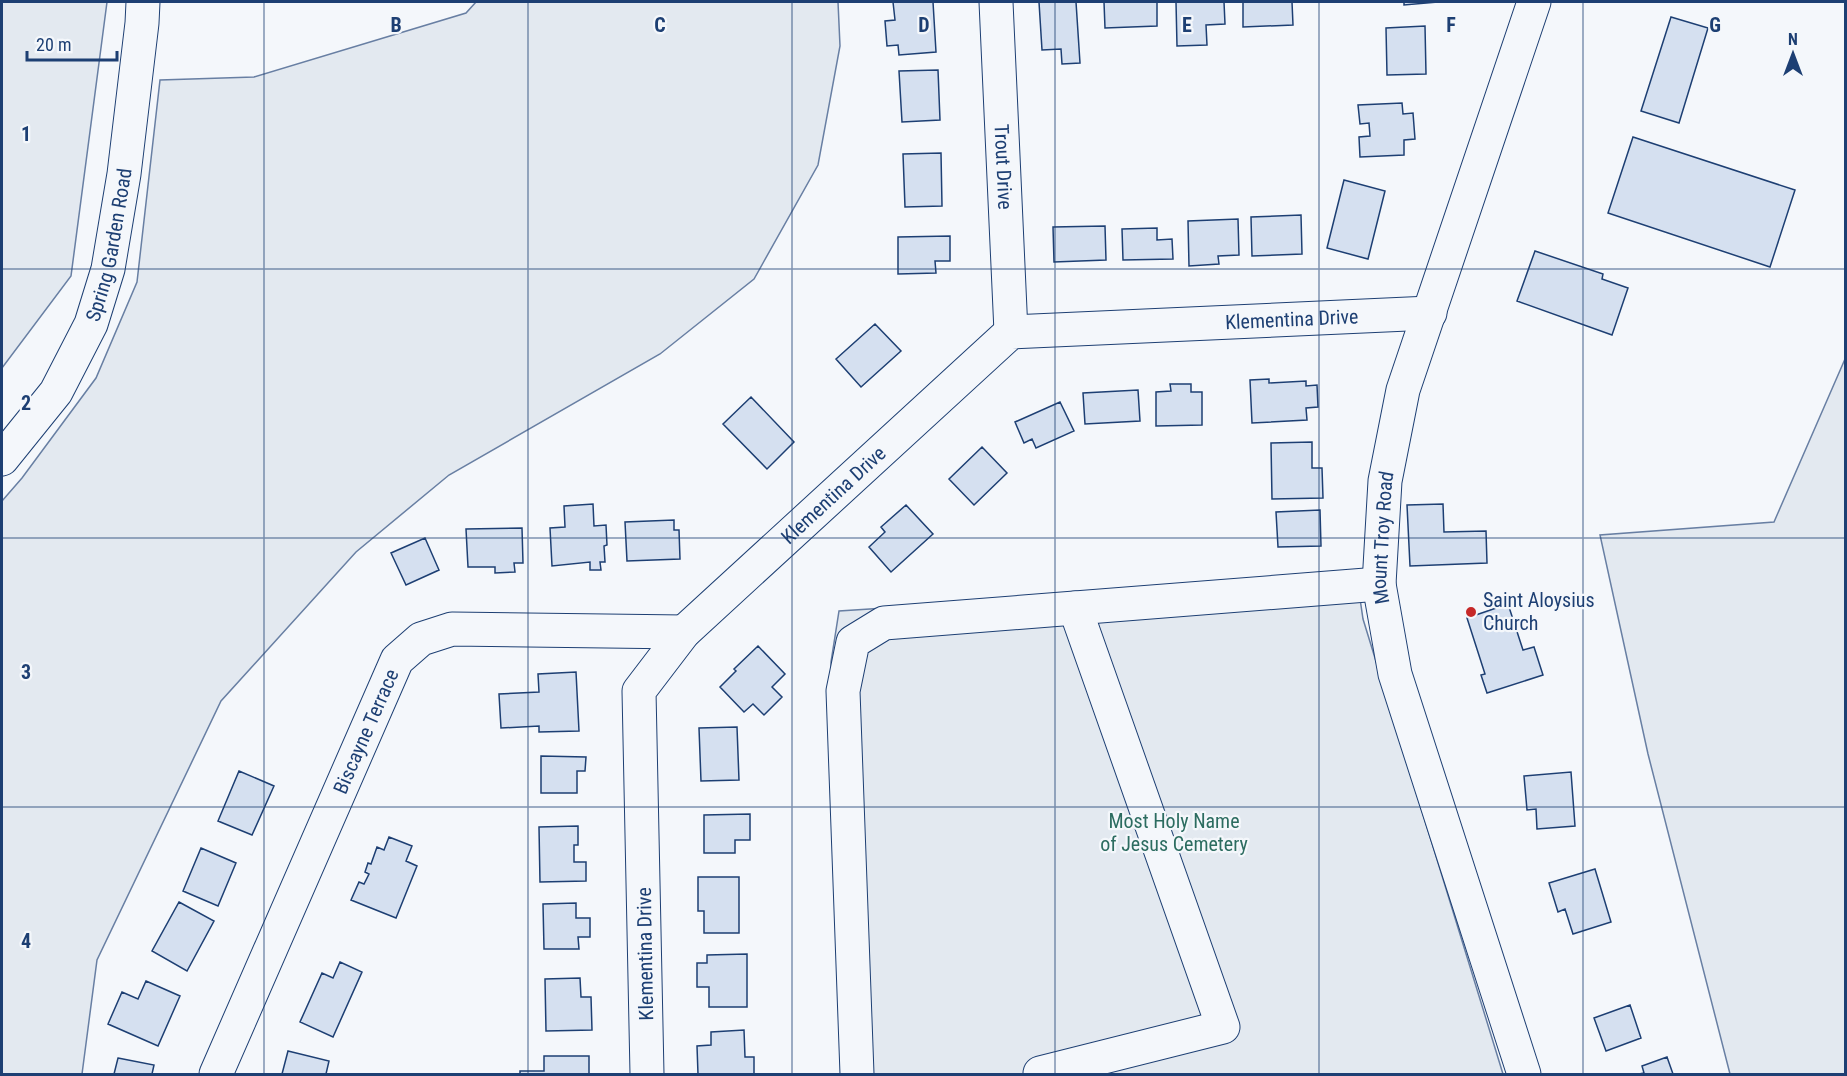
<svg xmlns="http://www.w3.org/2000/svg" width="1847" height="1076" font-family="'Roboto Condensed',sans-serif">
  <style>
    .green { fill: #e3e9f0; stroke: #687fa3; stroke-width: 1.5 }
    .building { fill: #d5e0f0; stroke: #1d3f73; stroke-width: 1.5 }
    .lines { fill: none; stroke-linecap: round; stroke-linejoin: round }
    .minor-casing { stroke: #1d3f73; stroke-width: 35 }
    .minor { stroke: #f4f7fb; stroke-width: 33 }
    .grid { fill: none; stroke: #1d3f73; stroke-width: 1.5; stroke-opacity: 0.55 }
    .poi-dot { fill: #c62828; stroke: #f4f7fb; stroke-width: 2 }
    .labels { text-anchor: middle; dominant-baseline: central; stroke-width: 4.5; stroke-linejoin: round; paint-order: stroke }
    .street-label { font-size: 20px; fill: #1d3f73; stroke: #f4f7fb }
    .poi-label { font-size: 20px; fill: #1d3f73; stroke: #f4f7fb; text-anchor: start }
    .park-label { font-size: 20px; fill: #2c6c60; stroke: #f4f7fb }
    .grid-label { font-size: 20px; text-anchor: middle; font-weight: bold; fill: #1d3f73; stroke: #f4f7fb; stroke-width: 4.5; stroke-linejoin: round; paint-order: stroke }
  </style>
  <rect width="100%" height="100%" fill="#f4f7fb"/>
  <path class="green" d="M2 2H107L71 276 2 368Z
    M476 2H838L840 46 818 165 754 279 660 354 449 475 356 552 221 701 97 960 82 1074H2V501L22 478 96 378 137 282 160 80 254 77 466 13Z
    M1845 359V1074H1730L1648 754 1600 535 1774 522Z
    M1357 578 1363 619 1503 1074H845L831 662 839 611Z"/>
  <path class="building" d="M893 2H933L936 52 899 55 898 45 887 46 885 21 895 20Z
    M1039 2H1076L1080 63 1062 64 1061 49 1042 50Z
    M1104 2H1157V26L1105 28Z
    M1176 2H1224L1225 24 1206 25 1207 45 1177 46Z
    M1243 2H1292L1293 25 1243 27Z
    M1404 2H1438L1404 5Z
    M1671 17 1708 28 1679 123 1641 111Z
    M1425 26 1426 74 1387 75 1386 28Z
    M938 70 940 120 902 122 899 71Z
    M1402 103 1403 114 1413 113 1415 139 1404 140V155L1360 157 1359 137 1370 136 1369 123 1360 124 1358 105Z
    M1633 137 1795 190 1770 267 1608 213Z
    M941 153 942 206 905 207 903 154Z
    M1344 180 1385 191 1368 259 1327 248Z
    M1301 215 1302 254 1252 256 1251 217Z
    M1238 219 1239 255 1218 256 1219 264 1189 266 1188 221Z
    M1105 226 1106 260 1054 262 1053 227Z
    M1157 228V240L1172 239 1173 259 1123 260 1122 229Z
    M950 236V261H935L936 273 898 274V237Z
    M1535 251 1603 274 1602 279 1628 288 1612 335 1517 301Z
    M875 324 901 351 861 387 836 359Z
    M1269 379V383L1306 381V386L1317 385 1318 407 1306 408 1307 420 1252 423 1250 380Z
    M1170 384H1191V392H1202V425L1156 426V392L1171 391Z
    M1138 390 1140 421 1085 424 1083 393Z
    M751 397 794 442 767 469 723 424Z
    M1060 402 1074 431 1036 448 1032 439 1024 443 1015 422Z
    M1312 442V468H1322L1323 498 1272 499 1271 443Z
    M982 447 1007 473 974 505 949 479Z
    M593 504 594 526 606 525 607 545 604 546 605 562H600L601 570H590V562L552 566 550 528 565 527 564 506Z
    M1443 504 1444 532 1486 531 1487 563 1410 566 1407 505Z
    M906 505 933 534 891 572 869 547 885 532 881 527Z
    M1320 510 1321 546 1278 547 1276 512Z
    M674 520V530H679L680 559 627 561 625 522Z
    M522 528 523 563H514L515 572 495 573V567H468L466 529Z
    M425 538 439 570 406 585 391 553Z
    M1508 604 1523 650 1534 647 1543 675 1487 693 1481 675 1485 674 1467 618Z
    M758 646 785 674 772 687 782 697 764 715 753 704 744 712 720 687 736 671 734 669Z
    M576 672 579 731 539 732V726L501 728 499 694 539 692 538 674Z
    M737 727 739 780 701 781 699 728Z
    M541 756 586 757 585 771H577V793H541Z
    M239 771 274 786 252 835 218 821Z
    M1571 772 1575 826 1537 829 1536 809 1527 810 1524 776Z
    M750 814V840H735V853H704V815Z
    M578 826V845H574V862H586V881L540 882 539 827Z
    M389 837 412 846 406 861 417 866 396 918 351 900 359 882 364 884 369 874 365 872 368 863 371 864 377 847 384 850Z
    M201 848 236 863 218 906 183 891Z
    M1595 869 1611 922 1573 934 1565 909 1558 912 1549 883Z
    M698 877H739V933H704V911H698Z
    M179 902 214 921 187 971 152 951Z
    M576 903V918H590V937H578L579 949H544L543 904Z
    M747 954V1007H709V987H697V963H707V955Z
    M340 962 362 972 333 1037 300 1022 322 973 333 978Z
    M580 978 581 997H591L592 1030 546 1031 545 979Z
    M146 981 180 996 158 1046 108 1024 122 992 138 999Z
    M1630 1005 1641 1038 1606 1051 1594 1018Z
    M744 1030 745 1057H754V1074H698L697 1046 711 1045V1032Z
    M288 1051 329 1061 326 1074H282Z
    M544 1056H589V1074H520V1071H544Z
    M1667 1057 1673 1074H1639L1644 1073 1642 1066Z
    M118 1058 154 1065 152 1074H114Z"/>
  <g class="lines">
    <g class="minor-casing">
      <g id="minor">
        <path id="s1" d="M996 2 1011 332"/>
        <path id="s2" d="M2 459 56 392 91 324 108 269 124 174 142 23 143 2"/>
        <path d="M1040 1073 1223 1027 1075 608"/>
        <path id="s3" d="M216 1074 397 660 421 639 452 629 684 632"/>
        <path id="s4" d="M647 1074 639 691 684 632 1011 332 1430 313"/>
        <path d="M857 1074 843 691 853 642 884 623 1379 584"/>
        <path id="s5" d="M1524 1074 1395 674 1379 584 1385 481 1403 390 1534 2"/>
      </g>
    </g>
    <use href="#minor" class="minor"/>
  </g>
  <path class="grid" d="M264 2V1074M528 2V1074M792 2V1074M1055 2V1074M1319 2V1074M1583 2V1074M2 269H1846M2 538H1846M2 807H1846"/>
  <circle class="poi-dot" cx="1471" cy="612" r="6"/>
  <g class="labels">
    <g class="street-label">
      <text stroke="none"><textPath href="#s1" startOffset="165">Trout Drive</textPath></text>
      <text stroke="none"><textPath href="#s2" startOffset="244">Spring Garden Road</textPath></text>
      <text stroke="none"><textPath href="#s4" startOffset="1182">Klementina Drive</textPath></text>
      <text stroke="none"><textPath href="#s4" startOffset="660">Klementina Drive</textPath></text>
      <text stroke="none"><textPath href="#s5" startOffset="558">Mount Troy Road</textPath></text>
      <text stroke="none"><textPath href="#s3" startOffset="374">Biscayne Terrace</textPath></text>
      <text transform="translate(645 954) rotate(-91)">Klementina Drive</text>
    </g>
    <g class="poi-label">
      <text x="1483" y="600">Saint Aloysius<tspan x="1483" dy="23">Church</tspan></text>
    </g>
    <g class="park-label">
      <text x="1174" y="821">Most Holy Name<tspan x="1174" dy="23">of Jesus Cemetery</tspan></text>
    </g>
  </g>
  <g class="grid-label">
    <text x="396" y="32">B</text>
    <text x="660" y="32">C</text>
    <text x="924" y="32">D</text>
    <text x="1187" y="32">E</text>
    <text x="1451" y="32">F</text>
    <text x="1715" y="32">G</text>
    <text x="26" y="141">1</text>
    <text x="26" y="410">2</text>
    <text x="26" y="679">3</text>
    <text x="26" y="948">4</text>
  </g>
  <rect width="1847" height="1076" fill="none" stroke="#1d3f73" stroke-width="6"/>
  <g transform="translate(1793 54)" stroke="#f4f7fb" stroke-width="4.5" paint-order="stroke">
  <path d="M0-4.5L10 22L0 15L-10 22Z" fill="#1d3f73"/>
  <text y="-9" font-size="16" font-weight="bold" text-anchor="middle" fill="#1d3f73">N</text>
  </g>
  <path d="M27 51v9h90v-9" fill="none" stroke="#1d3f73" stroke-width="3"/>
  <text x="36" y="51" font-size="18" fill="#1d3f73" stroke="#f4f7fb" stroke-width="4.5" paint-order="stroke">20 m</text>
</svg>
